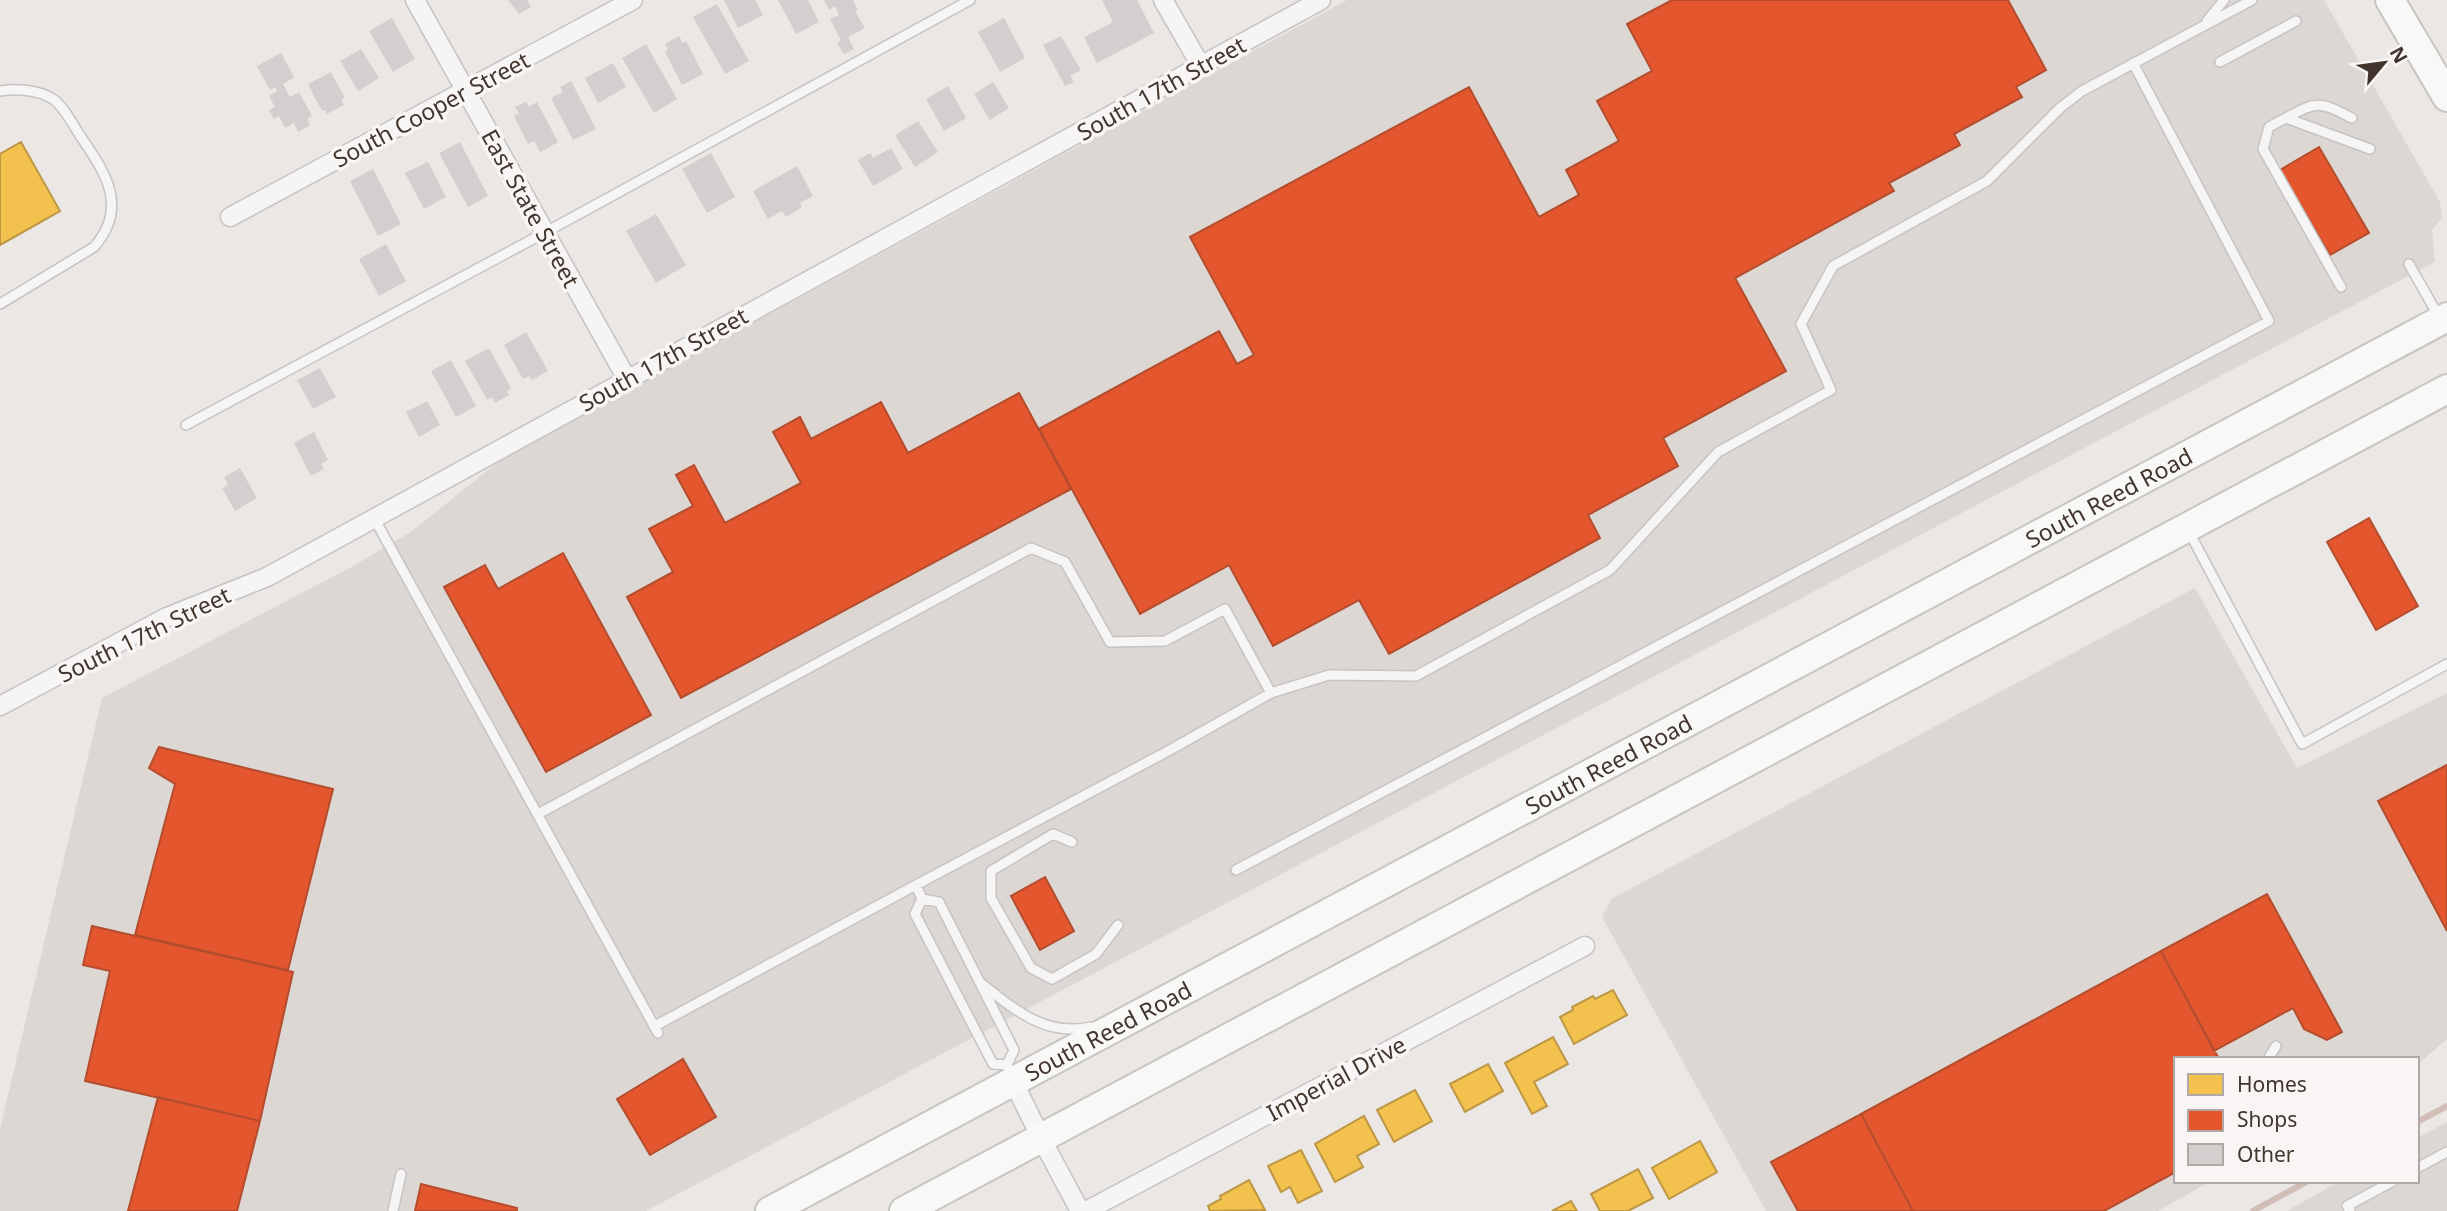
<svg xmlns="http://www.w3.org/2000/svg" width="2447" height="1211" font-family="'Noto Sans',sans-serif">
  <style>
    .built { fill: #ddd7d4 }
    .homes { fill: #f2c14e; stroke: #bd9744; stroke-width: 2 }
    .shops { fill: #e4572e; stroke: #b34d2e; stroke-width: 2 }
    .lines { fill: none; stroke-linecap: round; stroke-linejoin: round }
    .stream { stroke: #d2beb7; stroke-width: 6 }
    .building { fill: #d2cfce }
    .service-casing { stroke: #c6c3c2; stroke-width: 12 }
    .minor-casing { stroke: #c6c3c2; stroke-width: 21 }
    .primary-casing { stroke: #c7c4c2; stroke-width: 32 }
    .service { stroke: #f6f5f5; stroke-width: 9 }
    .minor { stroke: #f6f5f5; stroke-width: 18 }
    .primary { stroke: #f8f8f7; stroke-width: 28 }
    .labels { text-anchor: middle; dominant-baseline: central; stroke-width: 7; stroke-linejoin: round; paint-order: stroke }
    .street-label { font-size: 23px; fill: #42352d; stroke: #f8f5f4 }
  </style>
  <rect width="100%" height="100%" fill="#eae7e5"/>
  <path class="built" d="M1347 0H2324L2440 202 2442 218 2432 230 2435 262 646 1211H0V1129L102 698 355 565 412 531 498 462Z
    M2195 588 2297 768 2447 693V1039L2417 1065V1059H2176V1181H2211L2158 1211H1766L1602 917 1611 899Z
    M2447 1122V1211H2287L2340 1181H2417V1138Z"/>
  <path class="homes" d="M21 142 60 211 0 245V154Z
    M1613 990 1627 1015 1574 1044 1560 1017 1573 1010 1572 1007 1593 996 1595 999Z
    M1553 1037 1568 1064 1534 1082 1547 1106 1532 1114 1505 1063Z
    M1488 1064 1503 1091 1465 1112 1450 1084Z
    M1415 1090 1432 1121 1394 1142 1377 1110Z
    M1364 1116 1379 1144 1357 1156 1363 1167 1335 1182 1315 1144Z
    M1700 1141 1717 1172 1669 1199 1652 1168Z
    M1301 1150 1322 1191 1298 1203 1290 1187 1281 1192 1268 1166Z
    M1638 1169 1653 1198 1628 1211H1600L1591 1194Z
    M1249 1180 1265 1210 1210 1211 1208 1206 1221 1199 1220 1196Z
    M1571 1201 1577 1211H1552Z"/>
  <path class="shops" d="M1672 0H2008L2046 70 2016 87 2022 97 1954 134 1960 145 1889 183 1894 191 1735 278 1786 371 1663 438 1678 466 1588 515 1600 538 1389 654 1359 600 1273 646 1229 565 1140 614 1039 429 1219 331 1237 364 1254 355 1190 237 1469 87 1539 217 1579 195 1566 170 1619 141 1597 101 1652 71 1627 24Z
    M2319 147 2369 233 2330 255 2280 170Z
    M1019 393 1071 489 681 698 627 597 673 572 649 529 693 506 676 475 694 465 725 523 801 483 773 432 800 417 811 439 881 402 908 453Z
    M2369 518 2418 606 2376 630 2327 542Z
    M563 553 651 715 546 772 444 587 485 565 498 589Z
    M159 747 333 789 288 970 135 935 175 784 149 768Z
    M2447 765V931L2378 801Z
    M1045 877 1074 931 1040 950 1011 896Z
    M2267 894 2342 1032 2327 1040 2304 1029 2293 1008 2214 1051 2161 951Z
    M92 926 293 972 260 1121 85 1081 110 971 83 965Z
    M2161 951 2219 1059H2176V1172L2104 1211H1913L1861 1114Z
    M683 1059 716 1117 650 1155 617 1099Z
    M158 1097 260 1121 237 1211H128Z
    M1861 1114 1913 1211H1798L1771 1162Z
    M421 1184 517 1208V1211H415Z"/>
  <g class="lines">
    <path class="stream" d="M2417 1122 2447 1106
      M2253 1211 2308 1181"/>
  </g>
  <path class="building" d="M508 0H527L531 7 519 14Z
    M724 0H755L763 15 738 28Z
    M778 0H808L819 22 796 34Z
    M824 0H853L858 10 855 11 865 28 848 37 854 49 844 54 837 43 841 41 830 19 839 15 835 6 829 10Z
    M1102 0H1137L1154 33 1097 63 1084 37 1113 22Z
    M717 4 749 61 725 74 693 17Z
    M392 18 415 59 393 72 369 31Z
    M1004 18 1025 58 1000 72 978 32Z
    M679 36 683 43 686 41 703 74 682 85 665 52 668 50 665 44Z
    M1061 36 1081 70 1070 76 1074 82 1065 86 1043 45Z
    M646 44 677 99 654 113 622 58Z
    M361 49 379 78 358 91 340 61Z
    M281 53 294 77 283 84 290 97 299 92 312 116 307 119 310 125 298 132 294 123 285 128 279 116 274 119 269 110 275 107 269 96 277 91 275 87 270 90 257 66Z
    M613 63 626 87 598 103 585 78Z
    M331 72 345 98 341 99 344 105 327 114 325 110 322 111 308 84Z
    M571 81 596 129 573 140 551 98 563 92 560 87Z
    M993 82 1009 108 990 120 974 94Z
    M948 86 966 118 944 131 926 99Z
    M526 102 529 107 537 102 558 142 540 152 534 141 528 144 514 116 519 113 515 107Z
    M918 121 938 152 915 167 895 135Z
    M460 142 488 196 468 207 439 153Z
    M891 148 903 169 873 186 858 160 870 153 873 158Z
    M711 153 735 197 707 213 682 169Z
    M428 162 446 197 424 209 405 173Z
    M797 166 813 196 800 203 802 207 786 217 782 211 768 219 753 191Z
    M373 169 401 224 378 236 350 181Z
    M656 214 686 265 656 283 626 231Z
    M386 244 406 281 379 296 359 259Z
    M526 332 548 371 532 380 529 376 523 379 504 345Z
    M489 348 511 388 507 391 509 395 495 403 492 397 487 400 465 361Z
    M451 360 476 406 456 417 431 371Z
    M320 368 336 397 313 409 297 380Z
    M427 401 440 425 419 437 406 412Z
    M314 432 328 460 321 464 324 469 311 476 294 443Z
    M240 468 257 498 235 511 222 488 228 485 224 477Z"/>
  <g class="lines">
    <g class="service-casing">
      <path id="service" d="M2207 21 2224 0
        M2220 62 2296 21
        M0 91C16 88 39 90 53 99 64 107 72 123 79 134 104 171 130 206 94 247L0 304
        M2286 118C2318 100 2320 102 2352 118
        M2409 264 2439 317
        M2341 287 2263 149 2269 127 2286 118 2370 149
        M186 425 546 232 970 0
        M374 518 658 1033
        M2188 530 2302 744 2447 664
        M538 814 1031 548 1065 562 1110 642 1165 641 1225 609 1271 693 1329 675 1416 676 1610 570 1718 452 1831 390 1801 324 1833 266 1987 181 2060 108 2082 91 2252 0
        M1072 842 1053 834 991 871V898L1031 968 1052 979 1096 954 1118 925
        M1236 870 2269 321 2133 63
        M916 885 1170 750 1271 693
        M922 899 939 902 1014 1050 1007 1065 1012 1077
        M922 899 915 914 993 1064 1007 1065
        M982 984C1015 1010 1046 1037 1091 1027
        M655 1026 916 885 922 899
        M2268 1059 2276 1046
        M2417 1168 2447 1152
        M393 1211 401 1174
        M2350 1211 2347 1206 2393 1181"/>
    </g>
    <g class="minor-casing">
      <path id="minor" d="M415 0 627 379
        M1163 0 1201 66
        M230 217 633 0
        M0 706 167 617 267 577 1321 0
        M1013 1081 1041 1138 1080 1211
        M1086 1211 1585 946"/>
    </g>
    <g class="primary-casing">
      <g id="primary">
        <path d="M2390 0 2447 97"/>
        <path id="s1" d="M770 1211 2447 317"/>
        <path d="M904 1211 2447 389"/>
      </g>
    </g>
    <use href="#service" class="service"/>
    <use href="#minor" class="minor"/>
    <use href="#primary" class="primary"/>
  </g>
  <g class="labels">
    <g class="street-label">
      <text transform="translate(1161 88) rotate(-29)">South 17th Street</text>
      <text transform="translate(431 109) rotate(-28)">South Cooper Street</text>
      <text transform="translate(531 208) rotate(61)">East State Street</text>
      <text transform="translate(663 359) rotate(-29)">South 17th Street</text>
      <text stroke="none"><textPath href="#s1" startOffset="1517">South Reed Road</textPath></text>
      <text transform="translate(144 634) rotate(-26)">South 17th Street</text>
      <text stroke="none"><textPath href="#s1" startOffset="950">South Reed Road</textPath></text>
      <text stroke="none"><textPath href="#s1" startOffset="383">South Reed Road</textPath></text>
      <text transform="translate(1336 1078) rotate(-28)">Imperial Drive</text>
    </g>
  </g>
  <rect x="2174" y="1057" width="245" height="126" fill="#f8f5f4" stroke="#afa8a4" stroke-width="2"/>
  <rect x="2188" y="1074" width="35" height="21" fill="#f2c14e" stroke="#afa8a4" stroke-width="2"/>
  <text x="2237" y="1092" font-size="21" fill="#42352d">Homes</text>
  <rect x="2188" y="1110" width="35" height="21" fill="#e4572e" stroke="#afa8a4" stroke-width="2"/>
  <text x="2237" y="1127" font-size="21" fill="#42352d">Shops</text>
  <rect x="2188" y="1144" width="35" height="21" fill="#d2cfce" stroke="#afa8a4" stroke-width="2"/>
  <text x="2237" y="1162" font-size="21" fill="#42352d">Other</text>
  <g transform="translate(2384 63) rotate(61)" stroke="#f8f5f4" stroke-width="5" paint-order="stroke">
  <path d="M0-5L12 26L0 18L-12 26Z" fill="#42352d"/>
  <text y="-10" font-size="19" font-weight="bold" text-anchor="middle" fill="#42352d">N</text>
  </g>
</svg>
